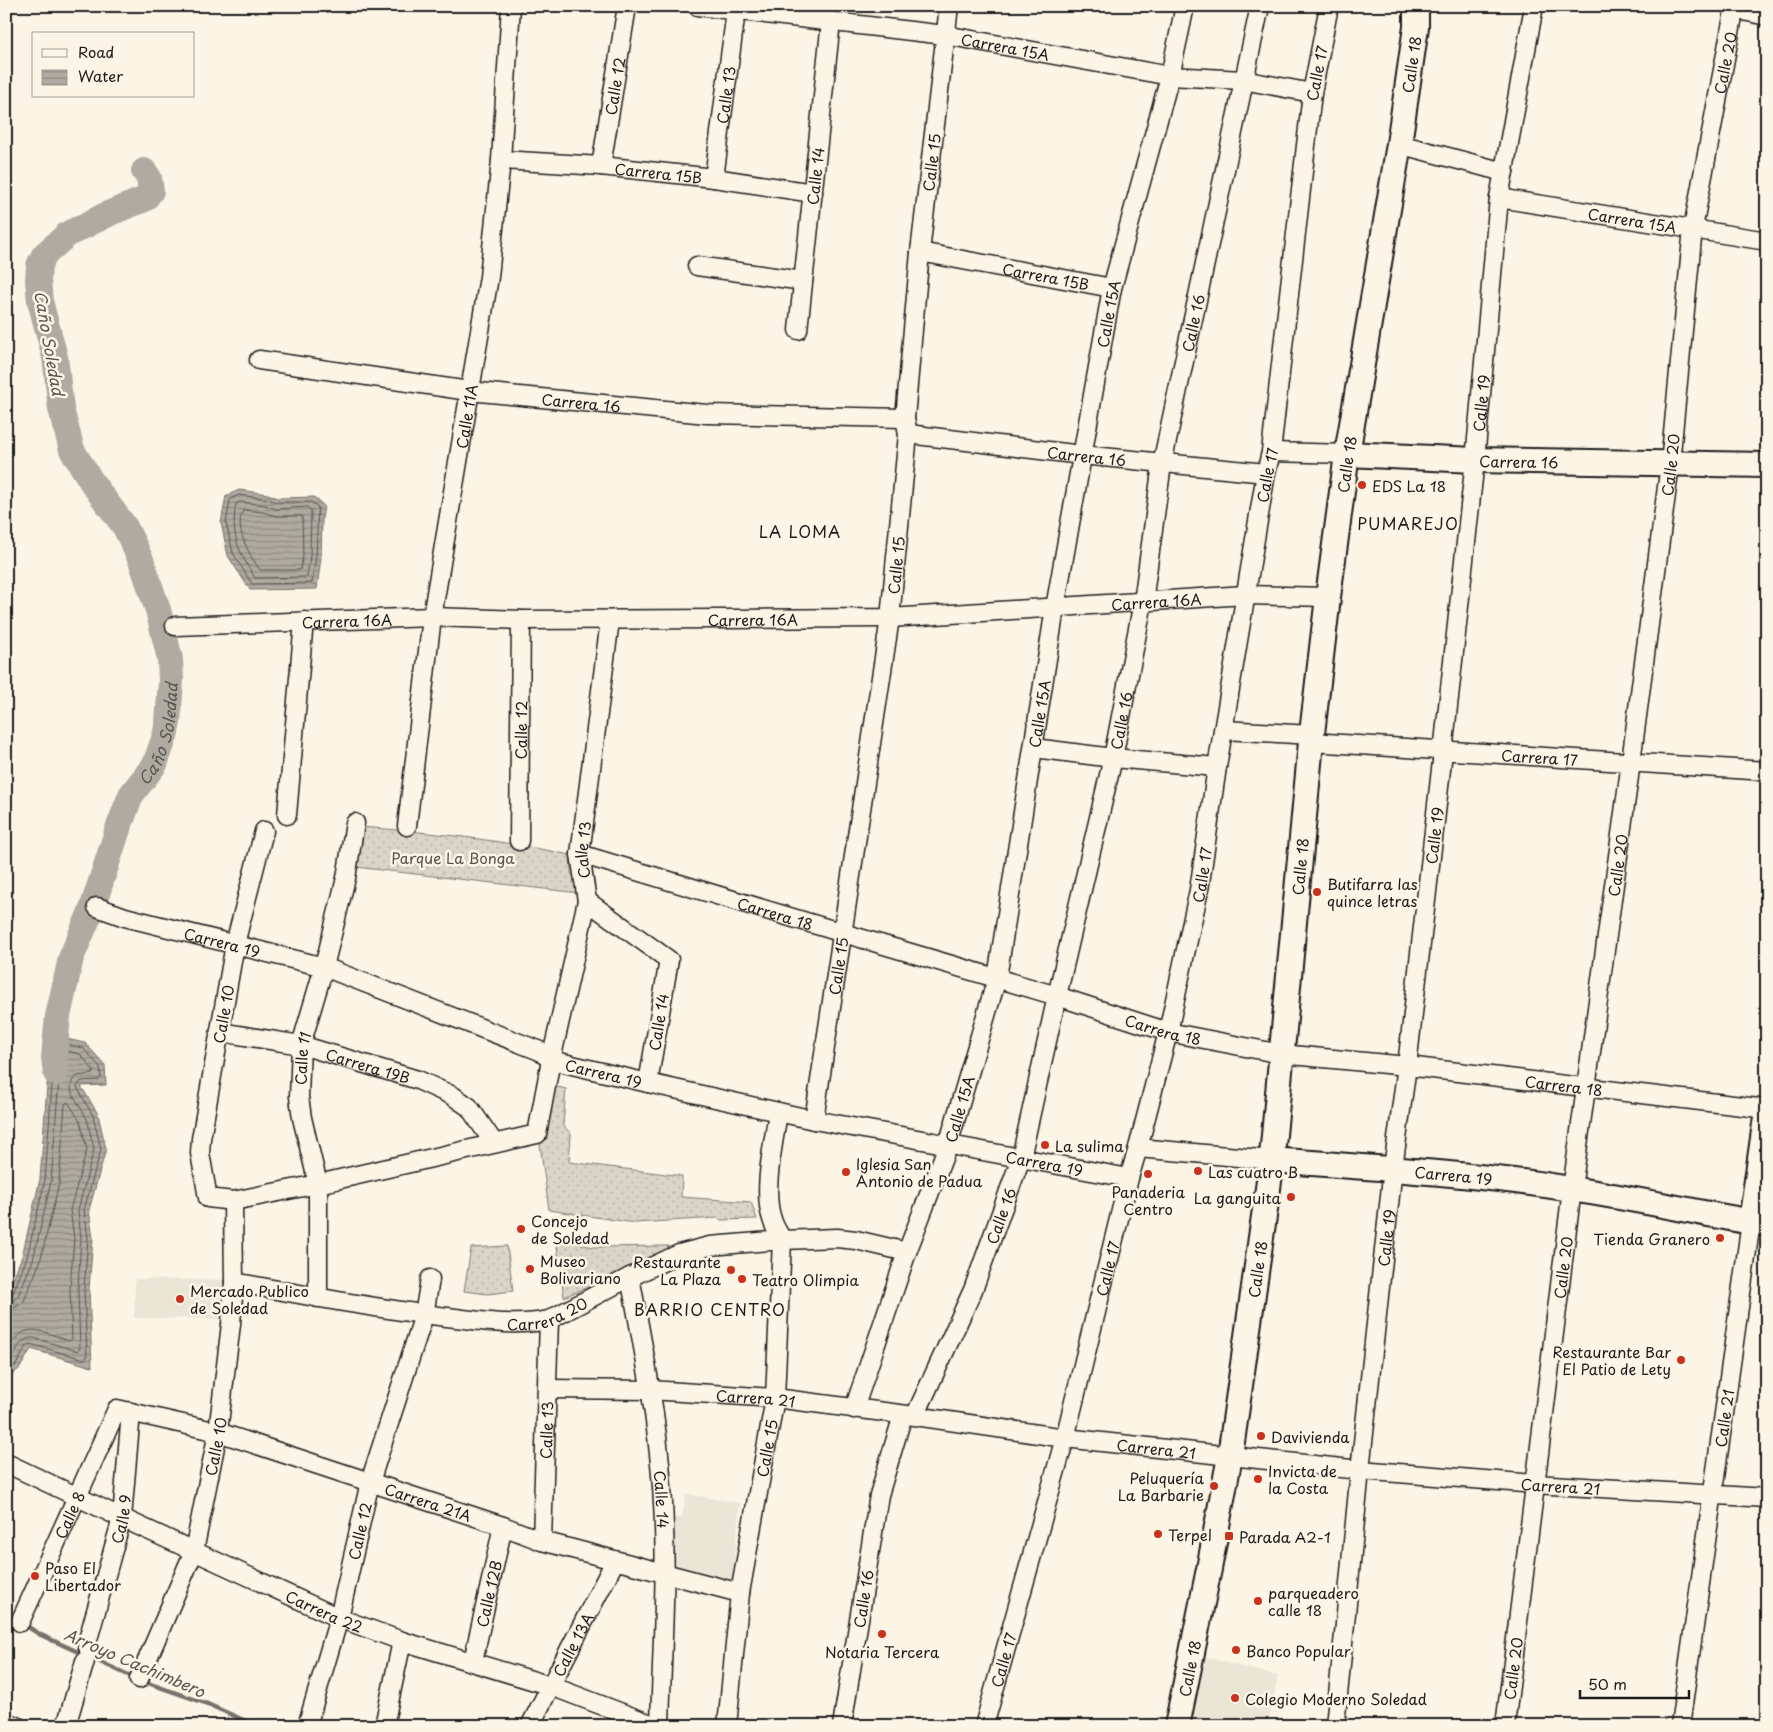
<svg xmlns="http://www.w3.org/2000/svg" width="1773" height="1732" font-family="'Playpen Sans',sans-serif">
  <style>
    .built { fill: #ebe5d6 }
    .grass { fill: url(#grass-dots); stroke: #7c7872 }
    .water { fill: url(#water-rules); stroke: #75726c }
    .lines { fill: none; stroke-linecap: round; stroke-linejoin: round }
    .shore { stroke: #575551; stroke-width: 1 }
    .stream { stroke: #75726c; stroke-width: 4.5 }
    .river { stroke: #b0aba1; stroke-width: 26 }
    .street-casing { stroke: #1c1c1c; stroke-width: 21 }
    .secondary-casing { stroke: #1c1c1c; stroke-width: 28 }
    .street { stroke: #fcf5e5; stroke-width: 18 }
    .secondary { stroke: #fcf5e5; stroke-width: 24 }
    .poi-dot { fill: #c8321e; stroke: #fcf5e5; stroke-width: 2 }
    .labels { text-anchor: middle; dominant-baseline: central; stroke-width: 5; stroke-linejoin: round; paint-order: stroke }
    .street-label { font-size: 15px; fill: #1c1c1c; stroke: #fcf5e5 }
    .poi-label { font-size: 15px; fill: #1c1c1c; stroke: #fcf5e5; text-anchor: start }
    .park-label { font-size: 15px; fill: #555450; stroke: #fcf5e5 }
    .water-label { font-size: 16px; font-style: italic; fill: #575551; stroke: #fcf5e5 }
    .neighbourhood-label { font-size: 16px; letter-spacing: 1px; fill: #1c1c1c; stroke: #fcf5e5 }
  </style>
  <defs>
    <pattern id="grass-dots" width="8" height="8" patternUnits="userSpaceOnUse" patternTransform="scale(1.25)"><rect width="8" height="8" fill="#dbd5c8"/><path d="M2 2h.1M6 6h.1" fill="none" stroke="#bbb6ab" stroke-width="1.8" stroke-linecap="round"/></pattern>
    <pattern id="water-rules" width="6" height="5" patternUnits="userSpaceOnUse" patternTransform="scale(1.25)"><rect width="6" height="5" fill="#b0aba1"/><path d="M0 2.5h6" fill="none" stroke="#8e8a82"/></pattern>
  </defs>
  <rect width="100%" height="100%" fill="#fcf5e5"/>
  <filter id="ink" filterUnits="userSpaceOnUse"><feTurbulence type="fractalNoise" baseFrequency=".02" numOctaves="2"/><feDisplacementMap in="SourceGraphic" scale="10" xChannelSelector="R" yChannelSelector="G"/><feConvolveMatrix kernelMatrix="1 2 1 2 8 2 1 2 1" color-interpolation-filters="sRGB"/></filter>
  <g filter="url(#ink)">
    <path class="built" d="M135 1279 226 1280 225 1319 134 1318Z
      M686 1494 740 1503 732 1585 673 1573 671 1519 682 1517Z
      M1204 1657 1278 1676 1268 1726H1226L1191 1719Z"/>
    <path class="grass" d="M360 827C431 832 501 840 570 855L571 873 579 885V893L355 867Z
      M549 1085 566 1089 563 1125 571 1134 569 1162 682 1176 681 1197 751 1202 757 1219 721 1220 718 1218 635 1223 549 1210 539 1137Z
      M556 1239 594 1247 669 1246 670 1253 564 1297Z
      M507 1246 513 1291 488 1294 464 1291 471 1248Z"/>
    <path class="water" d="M239 490 268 494 278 498 314 497 324 506 322 519 321 557 317 589 250 590 228 556 221 523 226 496Z
      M51 1032 57 1037 85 1043 105 1065 106 1085 81 1086 98 1114 106 1149 89 1210 93 1238 89 1289 92 1367 31 1349 20 1368 6 1380V1296L22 1256 40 1179Z"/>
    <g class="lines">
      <path class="shore" d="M239 495 267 499 277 502H311L318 507 316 557 312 583 252 584 233 553 226 523 230 500Z
        M240 502 265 505 276 509 307 507 311 510 310 556 307 577 255 578C239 552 230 536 236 504Z
        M244 510 263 512 276 516H302L303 556 300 570H260C250 556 232 526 244 510Z
        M6 1296 13 1293 27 1257 45 1180 55 1044 58 1042 83 1048 100 1067 101 1077 99 1080 81 1081 77 1087 93 1116 101 1149 84 1210 88 1238 84 1289 87 1357 84 1359 30 1344 26 1347 16 1365 6 1374
        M6 1302 13 1301 18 1296 33 1260 51 1182 61 1052 63 1050 80 1054 94 1071 92 1074 77 1076 72 1081 71 1087 72 1093 87 1119 94 1149 78 1210 81 1238 78 1289 80 1349 77 1351 34 1338C18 1337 16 1356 6 1365
        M6 1309 16 1307 24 1301 40 1262 59 1183 65 1104 68 1102 80 1121 87 1149 70 1210 74 1238 70 1289 72 1339 69 1341C54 1336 30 1322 17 1337 12 1341 9 1348 6 1354"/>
      <path class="stream" d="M6 1613 16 1620
        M23 1624 41 1635 135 1678
        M142 1681 205 1703 257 1726"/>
      <path class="river" id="s1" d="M56 1073 54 1057 58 1016 71 958 92 909 118 829 131 795 155 764 165 736 168 722 171 680 170 659 163 630 158 610 141 560 125 527 93 484 72 450 61 409 55 357 40 301 38 280 39 266 44 255 68 234 110 213 145 199 151 191 149 178 144 171"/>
      <g class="street-casing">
        <g id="street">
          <path id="s2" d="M697 6 945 35 1170 76 1243 80 1312 93"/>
          <path d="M1734 9 1767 16"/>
          <path d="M1399 144 1504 172"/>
          <path id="s3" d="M501 160 601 166 714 178 813 193"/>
          <path id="s4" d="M601 166 627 6"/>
          <path id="s5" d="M714 178 736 11"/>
          <path id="s6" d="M1499 198 1767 241"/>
          <path id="s7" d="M920 252 1112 288"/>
          <path d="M697 266 803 281"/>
          <path id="s8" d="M798 330 831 21"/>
          <path id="s9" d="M259 360 469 391 707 414 905 418"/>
          <path id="s10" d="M908 434 1082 455 1266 473"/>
          <path d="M1271 452 1347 454"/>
          <path id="s11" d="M175 626 432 617 521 620 890 618 1245 595 1328 597"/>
          <path d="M1223 730 1312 735"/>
          <path id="s12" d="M1311 742 1767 771"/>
          <path d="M1034 748 1113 758 1217 767"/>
          <path d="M287 815 304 621"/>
          <path id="s13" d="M407 826 432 617 489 277 501 160 511 6"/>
          <path id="s14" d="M264 831 235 944 201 1139 200 1153 208 1198 233 1201 318 1184 537 1134 551 1060 587 901 580 854 610 620"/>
          <path id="s15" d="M519 841 521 620"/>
          <path id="s16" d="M580 854 843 933 1057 996 1168 1032 1281 1054 1407 1066 1767 1109"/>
          <path d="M587 901 669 960 648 1083"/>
          <path id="s17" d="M97 907 125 917 324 967 540 1051 551 1060 648 1083 814 1120 1129 1178"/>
          <path id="s18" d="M220 1032 301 1045 418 1080 453 1096 469 1107 494 1143"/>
          <path id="s19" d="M814 1120 890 618 908 434 905 418 920 252 949 6"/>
          <path d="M1138 1148 1272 1160"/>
          <path id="s20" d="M630 1277C643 1346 657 1416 662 1487 668 1566 662 1646 660 1726"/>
          <path id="s21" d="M234 1282C305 1295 376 1309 447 1317 482 1321 515 1327 549 1320L630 1277 679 1254 710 1246 782 1240 837 1238 856 1240 907 1252"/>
          <path id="s22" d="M318 1298V1184L302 1118 299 1097 301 1045 324 967 346 878 355 823"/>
          <path id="s23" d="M548 1389 650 1390 775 1398 915 1416 1065 1438 1360 1470 1535 1484 1767 1498"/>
          <path id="s24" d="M854 1409 907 1252 948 1145 997 978 1055 608 1112 288 1170 76 1185 6"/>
          <path id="s25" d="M915 1416 973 1290 1021 1158 1057 996 1113 758 1143 602 1162 464 1260 6"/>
          <path id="s26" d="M6 1463 122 1518 339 1618 402 1641 551 1686 656 1726"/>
          <path id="s27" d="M542 1541 549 1320"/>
          <path id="s28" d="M20 1622 117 1409 218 1432 503 1526 542 1541 740 1593"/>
          <path id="s29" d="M89 1650 87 1643 122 1518 131 1412"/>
          <path id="s30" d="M473 1661 503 1526"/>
          <path id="s31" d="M139 1679 194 1551 218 1432 231 1324 234 1282 233 1201"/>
          <path d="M6 1722 17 1726"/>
          <path d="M66 1726 85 1661"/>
          <path id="s32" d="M307 1726 339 1618 370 1482 424 1315 430 1279"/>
          <path d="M384 1726 402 1641"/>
          <path id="s33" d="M530 1726 615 1561"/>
          <path id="s34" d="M727 1726 740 1593 775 1398 782 1240C779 1233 774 1227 772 1219 762 1191 774 1142 778 1112"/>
          <path id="s35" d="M842 1726 879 1495 903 1415"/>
          <path id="s36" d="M984 1726 1065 1438 1129 1178 1138 1148 1168 1032 1199 890 1217 767 1266 473 1271 452 1312 93 1329 6"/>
          <path id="s37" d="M1335 1726 1360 1470 1393 1168 1407 1066 1443 752 1475 460 1499 198 1534 6"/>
          <path id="s38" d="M1505 1726 1572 1189 1631 762 1670 464 1693 228 1735 6"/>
          <path id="s39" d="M1680 1726 1751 1222"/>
        </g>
      </g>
      <g class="secondary-casing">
        <g id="secondary">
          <path id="s40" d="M1347 454 1475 460 1767 465"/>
          <path id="s41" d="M1272 1160C1372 1168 1472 1173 1571 1189 1631 1198 1691 1211 1751 1222L1767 1223"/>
          <path d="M1751 1222 1767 1110"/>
          <path id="s42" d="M1177 1726 1209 1569 1230 1456 1271 1167 1311 742 1328 597 1347 454 1399 144 1416 27V6"/>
        </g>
      </g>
      <use href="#street" class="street"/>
      <use href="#secondary" class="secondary"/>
    </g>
  </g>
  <g class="poi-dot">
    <circle cx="1362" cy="485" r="5"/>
    <circle cx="1317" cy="892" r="5"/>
    <circle cx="1045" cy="1145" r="5"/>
    <circle cx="1198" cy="1171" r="5"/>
    <circle cx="846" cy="1172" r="5"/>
    <circle cx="1148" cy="1174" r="5"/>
    <circle cx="1291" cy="1197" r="5"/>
    <circle cx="521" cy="1229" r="5"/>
    <circle cx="1720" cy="1238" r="5"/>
    <circle cx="530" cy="1269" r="5"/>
    <circle cx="731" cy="1270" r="5"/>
    <circle cx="742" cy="1279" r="5"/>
    <circle cx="180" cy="1299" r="5"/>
    <circle cx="1681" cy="1360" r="5"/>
    <circle cx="1261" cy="1436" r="5"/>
    <circle cx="1258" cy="1479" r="5"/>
    <circle cx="1214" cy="1486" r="5"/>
    <circle cx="1158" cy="1534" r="5"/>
    <rect x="1224" y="1531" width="10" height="10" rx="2.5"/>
    <circle cx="35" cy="1576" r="5"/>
    <circle cx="1258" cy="1601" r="5"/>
    <circle cx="882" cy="1634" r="5"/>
    <circle cx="1236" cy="1650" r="5"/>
    <circle cx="1235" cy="1698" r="5"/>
  </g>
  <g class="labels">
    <g class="street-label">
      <text stroke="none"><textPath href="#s2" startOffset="311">Carrera 15A</textPath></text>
      <text stroke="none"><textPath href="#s38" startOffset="1678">Calle 20</textPath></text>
      <text stroke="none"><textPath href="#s42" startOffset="1679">Calle 18</textPath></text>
      <text stroke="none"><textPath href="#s36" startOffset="1689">Calle 17</textPath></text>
      <text stroke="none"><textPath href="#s4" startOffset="81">Calle 12</textPath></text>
      <text stroke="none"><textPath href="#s5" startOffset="84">Calle 13</textPath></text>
      <text stroke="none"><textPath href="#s19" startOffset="966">Calle 15</textPath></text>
      <text stroke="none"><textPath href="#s3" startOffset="158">Carrera 15B</textPath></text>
      <text stroke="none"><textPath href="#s8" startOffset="155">Calle 14</textPath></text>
      <text stroke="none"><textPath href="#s6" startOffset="135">Carrera 15A</textPath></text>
      <text stroke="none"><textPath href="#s7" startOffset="128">Carrera 15B</textPath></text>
      <text stroke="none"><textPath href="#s24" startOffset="1128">Calle 15A</textPath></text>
      <text stroke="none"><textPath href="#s25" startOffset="1132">Calle 16</textPath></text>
      <text stroke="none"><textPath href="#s9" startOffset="325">Carrera 16</textPath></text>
      <text stroke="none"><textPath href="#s37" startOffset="1331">Calle 19</textPath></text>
      <text stroke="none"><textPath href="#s13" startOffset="414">Calle 11A</textPath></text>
      <text stroke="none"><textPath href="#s10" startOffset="180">Carrera 16</textPath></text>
      <text stroke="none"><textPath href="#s40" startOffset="172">Carrera 16</textPath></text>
      <text stroke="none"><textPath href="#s42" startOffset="1274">Calle 18</textPath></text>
      <text stroke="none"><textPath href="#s38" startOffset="1272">Calle 20</textPath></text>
      <text stroke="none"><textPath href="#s36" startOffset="1284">Calle 17</textPath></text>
      <text stroke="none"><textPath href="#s19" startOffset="561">Calle 15</textPath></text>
      <text stroke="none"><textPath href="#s11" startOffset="982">Carrera 16A</textPath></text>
      <text stroke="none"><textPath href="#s11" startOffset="578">Carrera 16A</textPath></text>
      <text stroke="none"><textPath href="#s11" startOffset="172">Carrera 16A</textPath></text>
      <text stroke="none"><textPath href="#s24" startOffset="722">Calle 15A</textPath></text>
      <text stroke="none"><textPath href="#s25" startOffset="728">Calle 16</textPath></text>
      <text stroke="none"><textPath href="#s15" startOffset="111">Calle 12</textPath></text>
      <text stroke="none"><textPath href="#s12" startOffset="229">Carrera 17</textPath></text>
      <text stroke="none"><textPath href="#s37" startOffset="896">Calle 19</textPath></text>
      <text stroke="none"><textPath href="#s14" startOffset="1001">Calle 13</textPath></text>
      <text stroke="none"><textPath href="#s38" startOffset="868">Calle 20</textPath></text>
      <text stroke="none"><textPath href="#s42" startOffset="869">Calle 18</textPath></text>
      <text stroke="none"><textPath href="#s36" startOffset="879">Calle 17</textPath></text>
      <text stroke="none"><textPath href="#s16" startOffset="204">Carrera 18</textPath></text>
      <text stroke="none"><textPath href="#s17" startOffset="130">Carrera 19</textPath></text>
      <text stroke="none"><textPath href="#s19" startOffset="156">Calle 15</textPath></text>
      <text transform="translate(223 1014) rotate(-80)">Calle 10</text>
      <text transform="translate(658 1022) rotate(-81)">Calle 14</text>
      <text stroke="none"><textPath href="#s16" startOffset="609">Carrera 18</textPath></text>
      <text stroke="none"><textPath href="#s22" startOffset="242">Calle 11</textPath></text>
      <text stroke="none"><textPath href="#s18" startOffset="152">Carrera 19B</textPath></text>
      <text stroke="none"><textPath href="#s17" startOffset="535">Carrera 19</textPath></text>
      <text stroke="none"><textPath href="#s16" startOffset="1014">Carrera 18</textPath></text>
      <text stroke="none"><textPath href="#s24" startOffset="318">Calle 15A</textPath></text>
      <text stroke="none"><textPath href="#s17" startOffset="985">Carrera 19</textPath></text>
      <text stroke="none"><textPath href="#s41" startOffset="182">Carrera 19</textPath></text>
      <text stroke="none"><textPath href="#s25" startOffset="218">Calle 16</textPath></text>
      <text stroke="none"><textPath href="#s37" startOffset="491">Calle 19</textPath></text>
      <text stroke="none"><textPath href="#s38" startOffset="462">Calle 20</textPath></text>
      <text stroke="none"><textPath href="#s36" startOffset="474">Calle 17</textPath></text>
      <text stroke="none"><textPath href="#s42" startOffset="464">Calle 18</textPath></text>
      <text stroke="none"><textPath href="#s21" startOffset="318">Carrera 20</textPath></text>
      <text stroke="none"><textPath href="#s23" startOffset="208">Carrera 21</textPath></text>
      <text stroke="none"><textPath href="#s39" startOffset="311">Calle 21</textPath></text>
      <text stroke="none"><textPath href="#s27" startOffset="111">Calle 13</textPath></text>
      <text stroke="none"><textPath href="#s31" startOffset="246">Calle 10</textPath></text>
      <text stroke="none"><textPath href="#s34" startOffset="281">Calle 15</textPath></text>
      <text stroke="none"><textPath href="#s23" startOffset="612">Carrera 21</textPath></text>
      <text stroke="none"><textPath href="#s23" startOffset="1018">Carrera 21</textPath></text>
      <text stroke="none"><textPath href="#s20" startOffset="225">Calle 14</textPath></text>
      <text stroke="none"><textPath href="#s28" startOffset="559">Carrera 21A</textPath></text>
      <text stroke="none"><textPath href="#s28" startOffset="118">Calle 8</textPath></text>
      <text stroke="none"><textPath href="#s29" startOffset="136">Calle 9</textPath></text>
      <text stroke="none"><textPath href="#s32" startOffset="202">Calle 12</textPath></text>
      <text stroke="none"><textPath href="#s30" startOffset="69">Calle 12B</textPath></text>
      <text stroke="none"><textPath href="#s35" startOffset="129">Calle 16</textPath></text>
      <text stroke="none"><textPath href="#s26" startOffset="351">Carrera 22</textPath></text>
      <text stroke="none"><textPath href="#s33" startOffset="92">Calle 13A</textPath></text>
      <text stroke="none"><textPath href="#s36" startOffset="69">Calle 17</textPath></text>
      <text stroke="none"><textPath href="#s42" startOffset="59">Calle 18</textPath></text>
      <text stroke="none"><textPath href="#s38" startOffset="58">Calle 20</textPath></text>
    </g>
    <g class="poi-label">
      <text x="1372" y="485">EDS La 18</text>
      <text x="1327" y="883">Butifarra las<tspan x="1327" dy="17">quince letras</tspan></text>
      <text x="1055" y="1145">La sulima</text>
      <text x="856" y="1163">Iglesia San<tspan x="856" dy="17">Antonio de Padua</tspan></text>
      <text x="1208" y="1171">Las cuatro B</text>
      <text x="1148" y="1191" text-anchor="middle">Panaderia<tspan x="1148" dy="17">Centro</tspan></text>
      <text x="1281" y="1197" text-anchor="end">La ganguita</text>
      <text x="531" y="1220">Concejo<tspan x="531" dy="17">de Soledad</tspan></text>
      <text x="1710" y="1238" text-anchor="end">Tienda Granero</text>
      <text x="540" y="1260">Museo<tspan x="540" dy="17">Bolivariano</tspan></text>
      <text x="721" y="1261" text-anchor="end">Restaurante<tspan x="721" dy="17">La Plaza</tspan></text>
      <text x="752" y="1279">Teatro Olimpia</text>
      <text x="190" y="1290">Mercado Publico<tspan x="190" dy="17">de Soledad</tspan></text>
      <text x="1671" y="1351" text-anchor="end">Restaurante Bar<tspan x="1671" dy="17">El Patio de Lety</tspan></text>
      <text x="1271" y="1436">Davivienda</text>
      <text x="1268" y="1470">Invicta de<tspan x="1268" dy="17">la Costa</tspan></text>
      <text x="1204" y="1477" text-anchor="end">Peluquería<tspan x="1204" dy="17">La Barbarie</tspan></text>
      <text x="1168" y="1534">Terpel</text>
      <text x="1239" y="1536">Parada A2-1</text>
      <text x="45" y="1567">Paso El<tspan x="45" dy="17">Libertador</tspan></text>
      <text x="1268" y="1592">parqueadero<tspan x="1268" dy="17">calle 18</tspan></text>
      <text x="1246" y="1650">Banco Popular</text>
      <text x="882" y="1651" text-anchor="middle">Notaria Tercera</text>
      <text x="1245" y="1698">Colegio Moderno Soledad</text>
    </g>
    <g class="park-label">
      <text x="453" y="857">Parque La Bonga</text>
    </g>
    <g class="water-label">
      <text transform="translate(50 343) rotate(80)">Caño Soledad</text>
      <text stroke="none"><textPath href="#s1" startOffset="360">Caño Soledad</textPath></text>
      <text transform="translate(135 1662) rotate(23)">Arroyo Cachimbero</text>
    </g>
    <g class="neighbourhood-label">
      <text x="1408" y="523">PUMAREJO</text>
      <text x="800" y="531">LA LOMA</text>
      <text x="710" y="1309">BARRIO CENTRO</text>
    </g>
  </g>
  <rect width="1773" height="1732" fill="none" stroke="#fcf5e5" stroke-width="25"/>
  <rect x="12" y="12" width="1748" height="1707" fill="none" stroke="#1c1c1c" stroke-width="2" filter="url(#ink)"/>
  <rect x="32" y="32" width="162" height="65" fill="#fcf5e5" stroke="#a29e95"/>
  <rect x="42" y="49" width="25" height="8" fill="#fcf5e5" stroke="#a29e95"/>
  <text x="78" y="58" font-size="15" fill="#1c1c1c">Road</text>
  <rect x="42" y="70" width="25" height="15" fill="url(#water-rules)" stroke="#a29e95"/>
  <text x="78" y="82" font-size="15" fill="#1c1c1c">Water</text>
  <path d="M1580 1690v8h109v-8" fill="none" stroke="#1c1c1c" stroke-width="2.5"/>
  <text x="1588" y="1690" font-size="15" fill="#1c1c1c" stroke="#fcf5e5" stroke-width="4" paint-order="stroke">50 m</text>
</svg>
